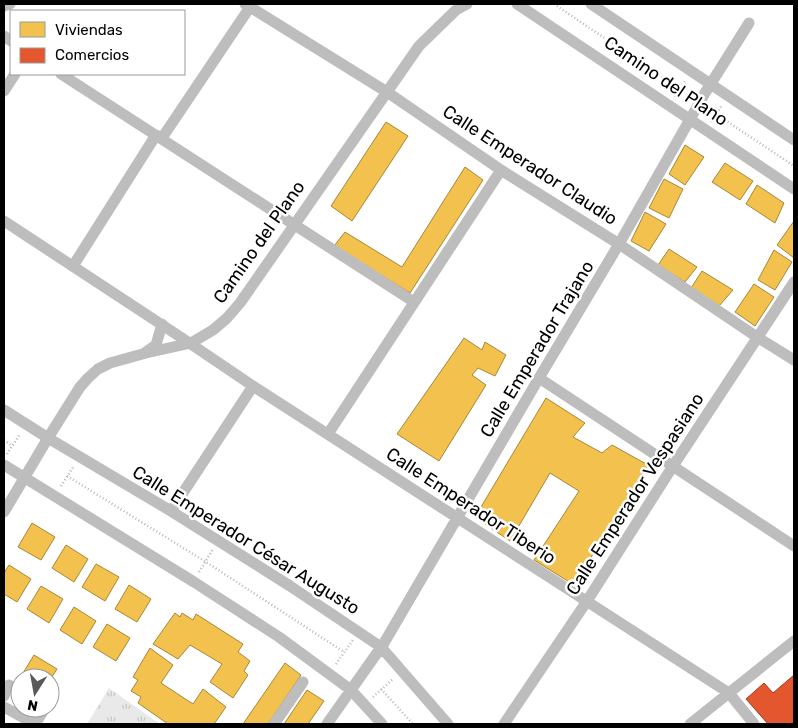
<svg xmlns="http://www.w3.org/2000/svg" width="798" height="728" font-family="Rubik,sans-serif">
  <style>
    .park { fill: url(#park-tufts) }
    .homes { fill: #f2c14e; stroke: #a98737 }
    .shops { fill: #e4572e; stroke: #a03d20 }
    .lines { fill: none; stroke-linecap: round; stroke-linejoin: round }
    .path { stroke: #b8b8b8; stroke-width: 2.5; stroke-dasharray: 1 2.5; stroke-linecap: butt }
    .street { stroke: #bdbdbd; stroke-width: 11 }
    .labels { text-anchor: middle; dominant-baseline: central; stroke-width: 5; stroke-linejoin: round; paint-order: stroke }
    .street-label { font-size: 18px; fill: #000; stroke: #fff }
  </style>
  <defs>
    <pattern id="park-tufts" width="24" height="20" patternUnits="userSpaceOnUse" patternTransform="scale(1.25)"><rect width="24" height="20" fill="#e9e9e9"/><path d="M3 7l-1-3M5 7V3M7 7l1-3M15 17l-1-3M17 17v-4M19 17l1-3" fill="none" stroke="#c6c6c6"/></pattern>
  </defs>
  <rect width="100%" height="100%" fill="#fff"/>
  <path class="park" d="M109 688 160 724H87Z"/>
  <path class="homes" d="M386 122 408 136 352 221 331 206Z
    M685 145 704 157 685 185 669 174Z
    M725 163 753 181 740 200 712 182Z
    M465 167 483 180 410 293 334 246 345 232 402 267Z
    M664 179 683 189 669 218 649 208Z
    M757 185 784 203 775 223 746 204Z
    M645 212 666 224 649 251 631 241Z
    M794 221V258L777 245Z
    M669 249 697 267 685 282 658 265Z
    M774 250 792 262 775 290 758 280Z
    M702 271 733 290 719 306 691 288Z
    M754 284 774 297 755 326 735 312Z
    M464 338 482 350 485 342 506 355 495 376 478 368 472 375 486 385 439 461 397 434Z
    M546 398 585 423 573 437 602 453 612 445 648 465 574 585 534 560 579 491 550 473 510 541 475 517Z
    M32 523 55 537 41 560 18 547Z
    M66 545 88 559 74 582 52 568Z
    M96 564 119 577 105 601 82 587Z
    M9 565 31 579 17 602 4 594V573Z
    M129 585 151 599 137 622 115 609Z
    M41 586 63 599 49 623 27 609Z
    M74 607 96 621 82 644 60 630Z
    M175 613 180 617 182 613 193 620 196 614 243 644 238 652 250 661 244 671 248 675 233 698 210 682 222 664 190 645 178 659 153 644Z
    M107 624 130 638 116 661 93 647Z
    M150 648 173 665 161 683 193 704 203 689 226 707 214 724H168L138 703 141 697 131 691 138 680 133 677Z
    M34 655 57 669 50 680V678H20Z
    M285 663 301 675 268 724H243Z
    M307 690 324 701 308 724H284Z"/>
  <path class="shops" d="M794 675V724H768L746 699 764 683 773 693Z"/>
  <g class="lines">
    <path class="path" d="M554 4 680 89
      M675 97 685 81
      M716 114 794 166
      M711 122 722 105
      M4 440 12 446
      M7 454 20 434
      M67 476 206 562 344 652
      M61 486 74 466
      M199 572 213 549
      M336 664 353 640
      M381 689 413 724
      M373 697 393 679"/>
    <path class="street" d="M245 4 387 92 501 170 619 244 757 337 794 360
      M517 4 794 189
      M591 4 794 140
      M4 6 10 4
      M4 36 11 41
      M61 74 414 302
      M4 91 15 74
      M162 138 250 7
      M4 221 182 338 253 386 729 693 754 724
      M73 266 156 135
      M146 352 156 345 162 324
      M539 378 794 546
      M4 410 48 438 171 511 290 586 381 647 448 724
      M328 434 501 170
      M4 465 194 582 279 637 351 690 382 724
      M171 511 253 386
      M4 512 48 438 80 387 88 378 98 369 110 363 146 353 191 343 213 330 227 318 240 303 419 46 456 10 467 4
      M4 696 9 685 20 691
      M4 707 35 724 45 708
      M274 724 303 682
      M327 724 384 643 539 378 619 244 705 93 749 23
      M504 724 587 601 673 466 794 282
      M690 724 794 641"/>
  </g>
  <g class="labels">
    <g class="street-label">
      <text transform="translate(666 81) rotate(34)">Camino del Plano</text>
      <text transform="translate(530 165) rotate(33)">Calle Emperador Claudio</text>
      <text transform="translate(259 242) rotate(-55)">Camino del Plano</text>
      <text transform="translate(537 349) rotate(-59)">Calle Emperador Trajano</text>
      <text transform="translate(635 494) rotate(-57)">Calle Emperador Vespasiano</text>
      <text transform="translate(471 506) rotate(33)">Calle Emperador Tiberio</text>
      <text transform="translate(246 540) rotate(32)">Calle Emperador César Augusto</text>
    </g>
  </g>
  <rect width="798" height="728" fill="none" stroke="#000000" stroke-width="10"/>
  <rect x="10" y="10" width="175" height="65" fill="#ffffff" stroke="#999999"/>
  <rect x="20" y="22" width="25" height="15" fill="#f2c14e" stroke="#999999"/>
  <text x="55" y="35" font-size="15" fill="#000000">Viviendas</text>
  <rect x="20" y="48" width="25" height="15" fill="#e4572e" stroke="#999999"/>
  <text x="55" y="60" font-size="15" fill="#000000">Comercios</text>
  <g transform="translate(35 693) rotate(191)"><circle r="24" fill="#ffffff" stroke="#999999"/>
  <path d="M0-4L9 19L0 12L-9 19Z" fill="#595959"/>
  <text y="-8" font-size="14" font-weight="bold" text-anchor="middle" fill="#000000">N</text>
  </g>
</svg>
